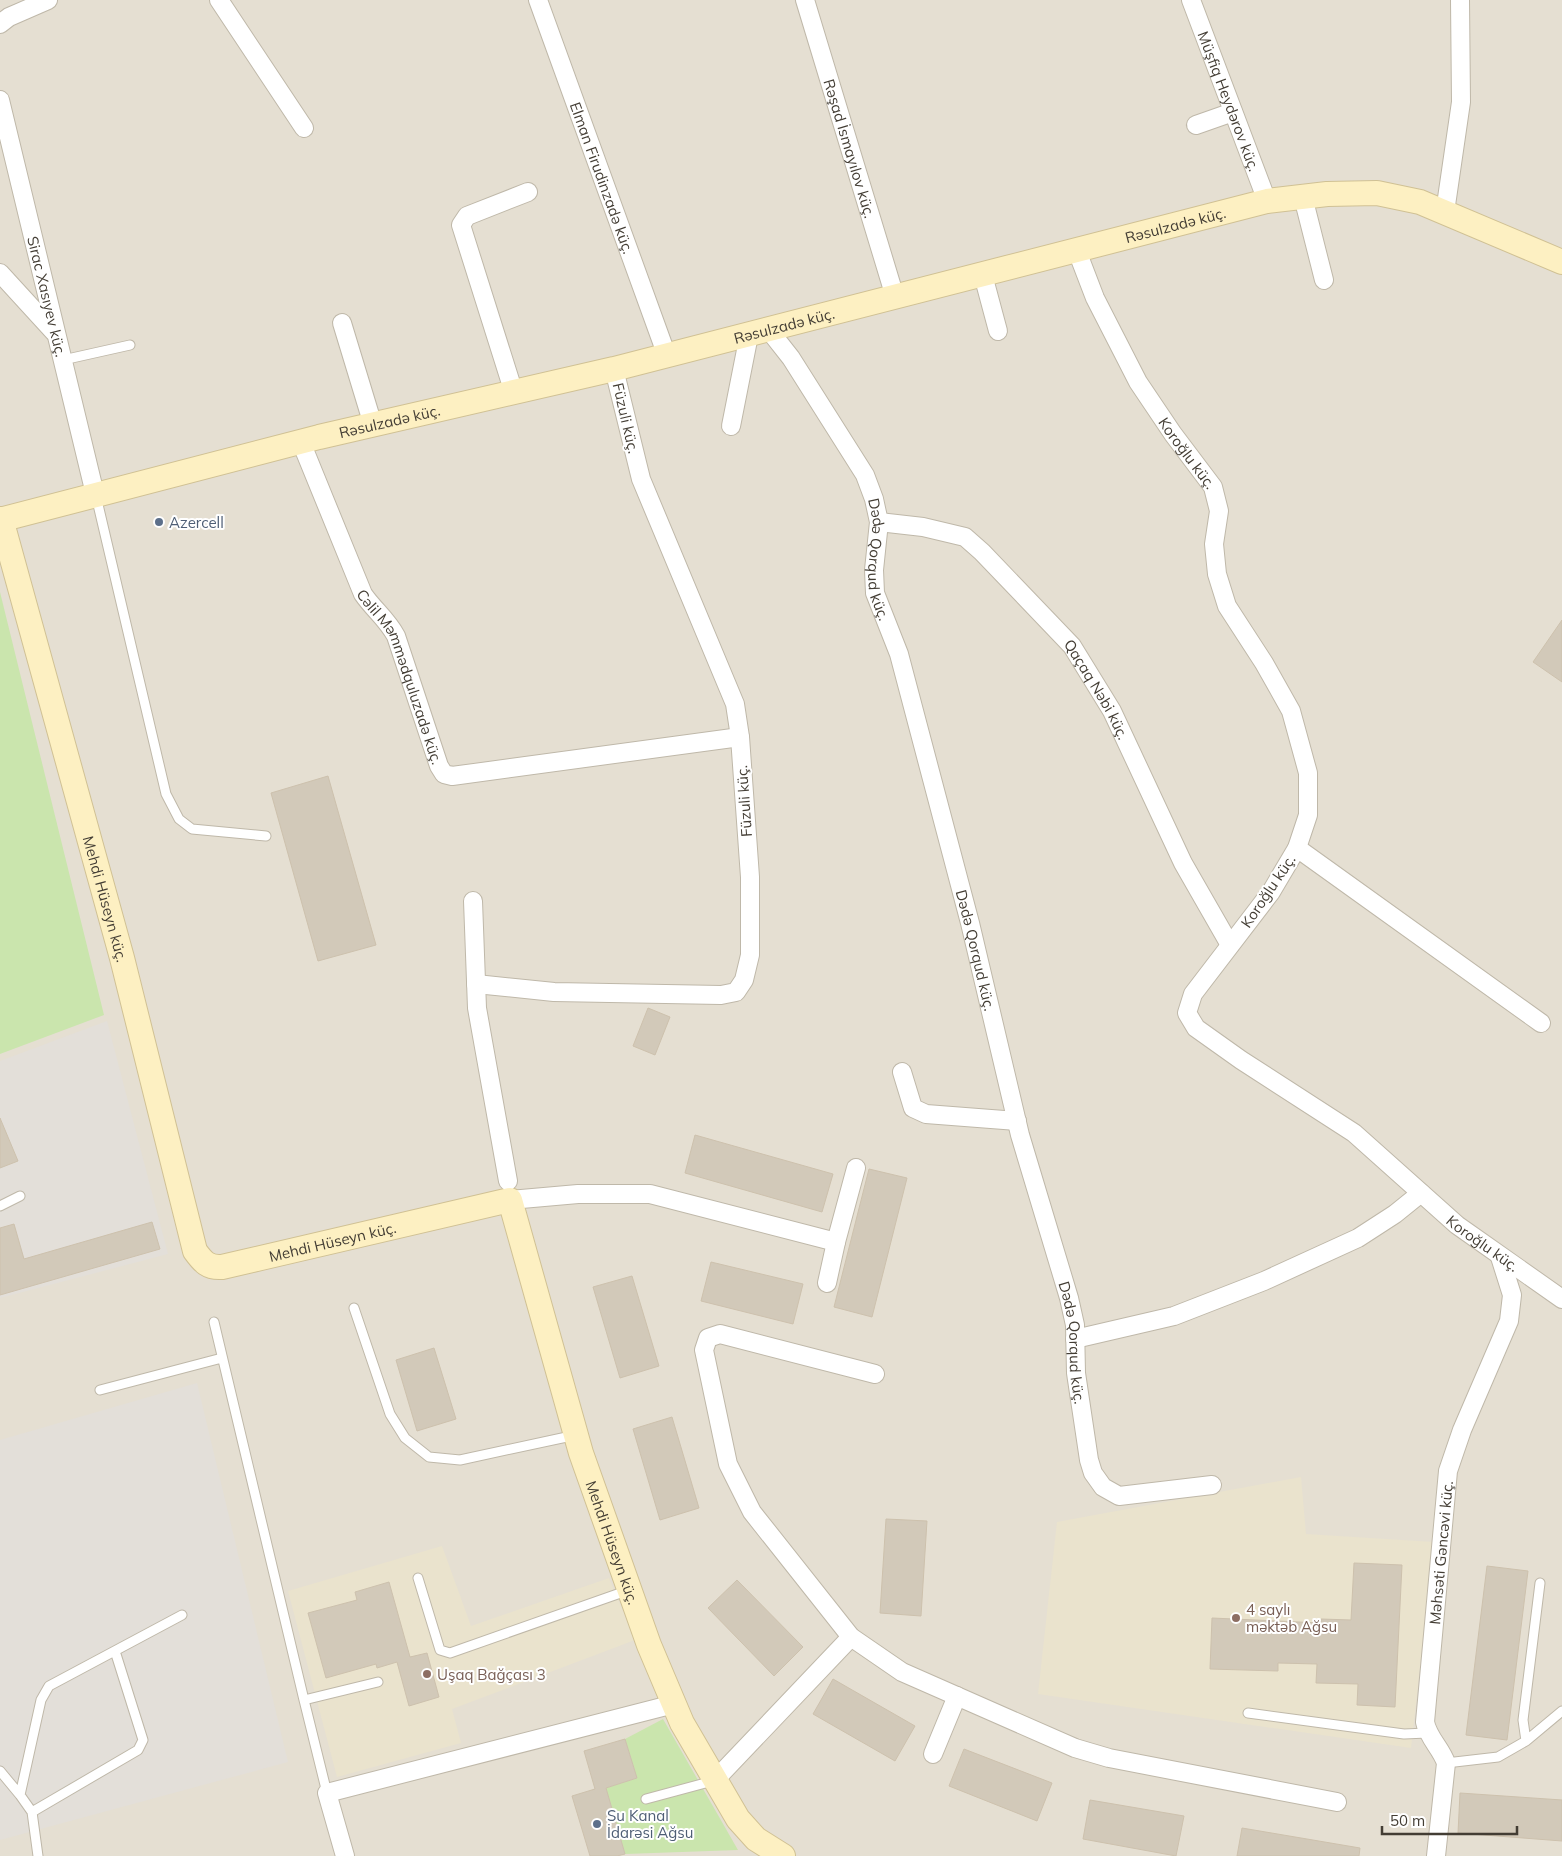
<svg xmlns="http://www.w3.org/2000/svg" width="1562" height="1856" font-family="Mulish,sans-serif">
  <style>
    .residential { fill: #e5dfd2 }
    .industrial { fill: #e3dfd9 }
    .education { fill: #eae3cd }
    .green { fill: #cae5ad }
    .building { fill: #d2c9b9; stroke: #cdc1ad }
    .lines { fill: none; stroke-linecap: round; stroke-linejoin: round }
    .lane-casing { stroke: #bfb8a9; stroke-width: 11 }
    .street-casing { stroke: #bfb8a9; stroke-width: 20 }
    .secondary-casing { stroke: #d0c194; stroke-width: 26 }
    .lane { stroke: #fff; stroke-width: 9 }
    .street { stroke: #fff; stroke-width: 18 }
    .secondary { stroke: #fdf0c2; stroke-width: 24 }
    .service-dot { fill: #5c6f8a; stroke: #fff; stroke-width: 2 }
    .education-dot { fill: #8d6e63; stroke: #fff; stroke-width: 2 }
    .labels { text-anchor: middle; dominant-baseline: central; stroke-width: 4; stroke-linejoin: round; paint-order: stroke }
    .street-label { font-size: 15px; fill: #433d34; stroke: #fff }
    .service-label { font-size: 15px; fill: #4e5e75; stroke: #fff; text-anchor: start }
    .education-label { font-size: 15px; fill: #785e54; stroke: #fff; text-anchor: start }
  </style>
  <rect width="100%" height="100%" fill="#f1ede3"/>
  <path class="residential" d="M0 0H1562V1856H0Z"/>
  <path class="industrial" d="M107 1021 168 1254 0 1298V1061Z
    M197 1383 288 1762 0 1840V1440Z"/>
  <path class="education" d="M1301 1477 1306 1534 1434 1542 1411 1748 1038 1694 1057 1522Z
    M442 1546 471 1626 609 1578 635 1640 452 1709 461 1743 337 1777 288 1591Z"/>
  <path class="green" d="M0 592 104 1015 0 1054Z
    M663 1719 738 1850 625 1854 606 1788 637 1778 625 1739Z"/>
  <path class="building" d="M1562 620V682L1533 662Z
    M328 776 376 945 318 961 271 793Z
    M648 1008 670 1017 655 1055 633 1046Z
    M0 1118 18 1161 0 1168Z
    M695 1135 833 1174 822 1212 685 1173Z
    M869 1169 907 1178 872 1317 834 1307Z
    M152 1222 160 1249 0 1295V1228L14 1224 24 1259Z
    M711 1262 803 1284 793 1324 701 1301Z
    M632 1276 659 1366 620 1378 593 1287Z
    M434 1348 456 1419 417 1431 396 1360Z
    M672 1417 699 1508 660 1520 633 1429Z
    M886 1519 927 1521 921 1616 880 1613Z
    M1354 1563 1402 1565 1395 1707 1357 1705 1358 1684 1316 1683 1317 1664 1278 1663V1671L1210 1669 1212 1618 1321 1623V1619L1351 1620Z
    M1487 1566 1528 1571 1507 1740 1466 1735Z
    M737 1580 803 1647 774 1676 708 1608Z
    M389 1582 410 1657 427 1653 439 1697 409 1706 397 1662 377 1668 376 1664 326 1678 308 1613 357 1600 355 1592Z
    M833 1679 915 1726 895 1761 813 1714Z
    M625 1739 637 1778 606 1788 625 1854 617 1856H590L572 1796 595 1789 584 1751Z
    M964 1749 1052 1783 1037 1821 949 1786Z
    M1460 1793 1562 1800V1841L1458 1833Z
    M1090 1800 1184 1816 1176 1856 1083 1839Z
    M1242 1828 1360 1848 1359 1856H1237Z"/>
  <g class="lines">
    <g class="lane-casing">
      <path id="lane" d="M63 360 130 345
        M96 496 166 794 179 819 192 829 266 836
        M0 1206 20 1196
        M354 1308 390 1414 405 1438 429 1457 460 1460 576 1435
        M214 1322 304 1700 327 1793
        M100 1390 222 1358
        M418 1578 440 1650 450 1653 629 1590
        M304 1700 378 1682
        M1248 1713 1404 1734 1427 1733
        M1526 1741 1523 1720 1540 1583
        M1446 1763 1498 1757 1526 1741 1562 1711
        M0 1771 20 1795 32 1812 38 1856
        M20 1795 41 1700 49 1686 182 1615
        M646 1799 713 1781
        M32 1812 138 1750 143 1740 115 1651"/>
    </g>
    <g class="street-casing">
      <g id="street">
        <path d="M219 0 304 128"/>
        <path id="s1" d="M538 0 667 356"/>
        <path id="s2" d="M805 0 895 297"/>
        <path id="s3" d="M1191 0 1267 201"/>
        <path d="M0 24 9 17 48 0"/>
        <path id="s4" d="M0 100 95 494"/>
        <path d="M1196 125 1233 112"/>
        <path d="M1303 197 1324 280"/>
        <path d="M1445 212 1461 102 1460 0"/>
        <path id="s5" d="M1077 251 1095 298 1138 382 1173 434 1213 487 1219 511 1214 544 1217 574 1227 606 1264 663 1291 711 1308 773V815L1297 848 1271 892 1193 994 1187 1013 1196 1028 1241 1060 1354 1133 1457 1225 1562 1299"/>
        <path d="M0 273 54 332"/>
        <path d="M983 275 998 331"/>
        <path d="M342 323 373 425"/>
        <path id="s6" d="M769 330 791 358 865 475 874 499 879 522 874 570 875 593 899 654 970 923 1020 1135 1069 1298 1075 1325 1076 1373 1089 1460 1093 1473 1103 1487 1119 1496 1212 1485"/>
        <path d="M514 393 461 225 467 216 528 192"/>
        <path d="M731 426 749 335"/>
        <path id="s7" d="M301 442 363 594C374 610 386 618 396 636L439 766 444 774 452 776 740 737"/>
        <path id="s8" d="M879 522 923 527 965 537 982 552 1072 646 1112 711 1183 863 1230 945"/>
        <path d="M1297 848 1541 1023"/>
        <path d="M473 901 477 1008 508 1181"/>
        <path d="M476 984 554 992 721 995 736 992 744 980 750 955V877L740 737 735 704 641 479 614 369"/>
        <path d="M902 1072 913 1108 926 1114 1017 1121"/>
        <path d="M510 1200 578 1194H650L836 1242"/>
        <path d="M827 1283 836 1242 856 1168"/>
        <path d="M1075 1339 1174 1316 1264 1281 1358 1238 1395 1214 1421 1193"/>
        <path d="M875 1374 720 1334 708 1338 704 1350 728 1464 752 1512 851 1637 902 1672 1075 1748 1109 1758 1337 1802"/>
        <path d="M933 1754 957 1696"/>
        <path d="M715 1780 851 1637"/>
        <path d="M345 1856 327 1793 674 1704"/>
        <path id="s9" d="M1436 1856 1446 1763C1441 1748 1428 1738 1425 1722L1448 1471 1462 1430 1509 1321 1512 1295 1500 1257"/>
      </g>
    </g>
    <g class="secondary-casing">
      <g id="secondary">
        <path id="s10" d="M1 519 122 958 195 1251C203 1262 208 1268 222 1267L510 1200 581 1453 649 1645 682 1723 738 1819 756 1839 783 1856"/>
        <path id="s11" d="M0 520 319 437 614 369 1267 201 1327 194 1377 193 1420 202 1562 262"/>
      </g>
    </g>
    <use href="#lane" class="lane"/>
    <use href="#street" class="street"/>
    <use href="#secondary" class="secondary"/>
  </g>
  <g class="service-dot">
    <circle cx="159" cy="522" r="5"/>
    <circle cx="597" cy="1824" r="5"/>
  </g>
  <g class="education-dot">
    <circle cx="1236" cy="1618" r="5"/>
    <circle cx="427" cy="1674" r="5"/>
  </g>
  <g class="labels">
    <g class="street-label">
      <text stroke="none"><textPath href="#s3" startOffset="108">Müşfiq Heydərov küç.</textPath></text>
      <text stroke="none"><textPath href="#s2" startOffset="155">Rəşad İsmayılov küç.</textPath></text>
      <text stroke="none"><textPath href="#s1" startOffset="189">Elman Firudinzadə küç.</textPath></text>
      <text stroke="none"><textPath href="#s11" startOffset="1212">Rəsulzadə küç.</textPath></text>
      <text stroke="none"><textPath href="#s4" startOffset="202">Sirac Xasıyev küç.</textPath></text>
      <text stroke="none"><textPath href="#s11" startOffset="808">Rəsulzadə küç.</textPath></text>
      <text transform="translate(626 418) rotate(77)">Füzuli küç.</text>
      <text stroke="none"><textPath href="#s11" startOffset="402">Rəsulzadə küç.</textPath></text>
      <text stroke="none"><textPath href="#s5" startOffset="231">Koroğlu küç.</textPath></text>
      <text stroke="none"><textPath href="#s6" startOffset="261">Dədə Qorqud küç.</textPath></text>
      <text stroke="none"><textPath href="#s7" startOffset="256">Cəlil Məmmədquluzadə küç.</textPath></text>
      <text stroke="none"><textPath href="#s8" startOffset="290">Qaçaq Nəbi küç.</textPath></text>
      <text transform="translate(744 801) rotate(-94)">Füzuli küç.</text>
      <text transform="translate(1268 891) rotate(-56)">Koroğlu küç.</text>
      <text stroke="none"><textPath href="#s10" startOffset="394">Mehdi Hüseyn küç.</textPath></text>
      <text stroke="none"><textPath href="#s6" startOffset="666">Dədə Qorqud küç.</textPath></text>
      <text stroke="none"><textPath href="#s10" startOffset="904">Mehdi Hüseyn küç.</textPath></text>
      <text stroke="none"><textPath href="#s5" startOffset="1236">Koroğlu küç.</textPath></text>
      <text stroke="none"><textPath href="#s6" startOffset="1071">Dədə Qorqud küç.</textPath></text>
      <text stroke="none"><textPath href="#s10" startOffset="1444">Mehdi Hüseyn küç.</textPath></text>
      <text stroke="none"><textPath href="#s9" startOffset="310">Məhsəti Gəncəvi küç.</textPath></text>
    </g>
    <g class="service-label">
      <text x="169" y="522">Azercell</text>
      <text x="607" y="1815">Su Kanal<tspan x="607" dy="17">İdarəsi Ağsu</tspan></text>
    </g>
    <g class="education-label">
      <text x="1246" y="1609">4 saylı<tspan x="1246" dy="17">məktəb Ağsu</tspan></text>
      <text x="437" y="1674">Uşaq Bağçası 3</text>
    </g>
  </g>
  <path d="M1382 1826v8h135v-8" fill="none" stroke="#433d34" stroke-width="2.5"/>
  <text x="1390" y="1826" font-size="15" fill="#433d34" stroke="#ffffff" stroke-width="4" paint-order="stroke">50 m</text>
</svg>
